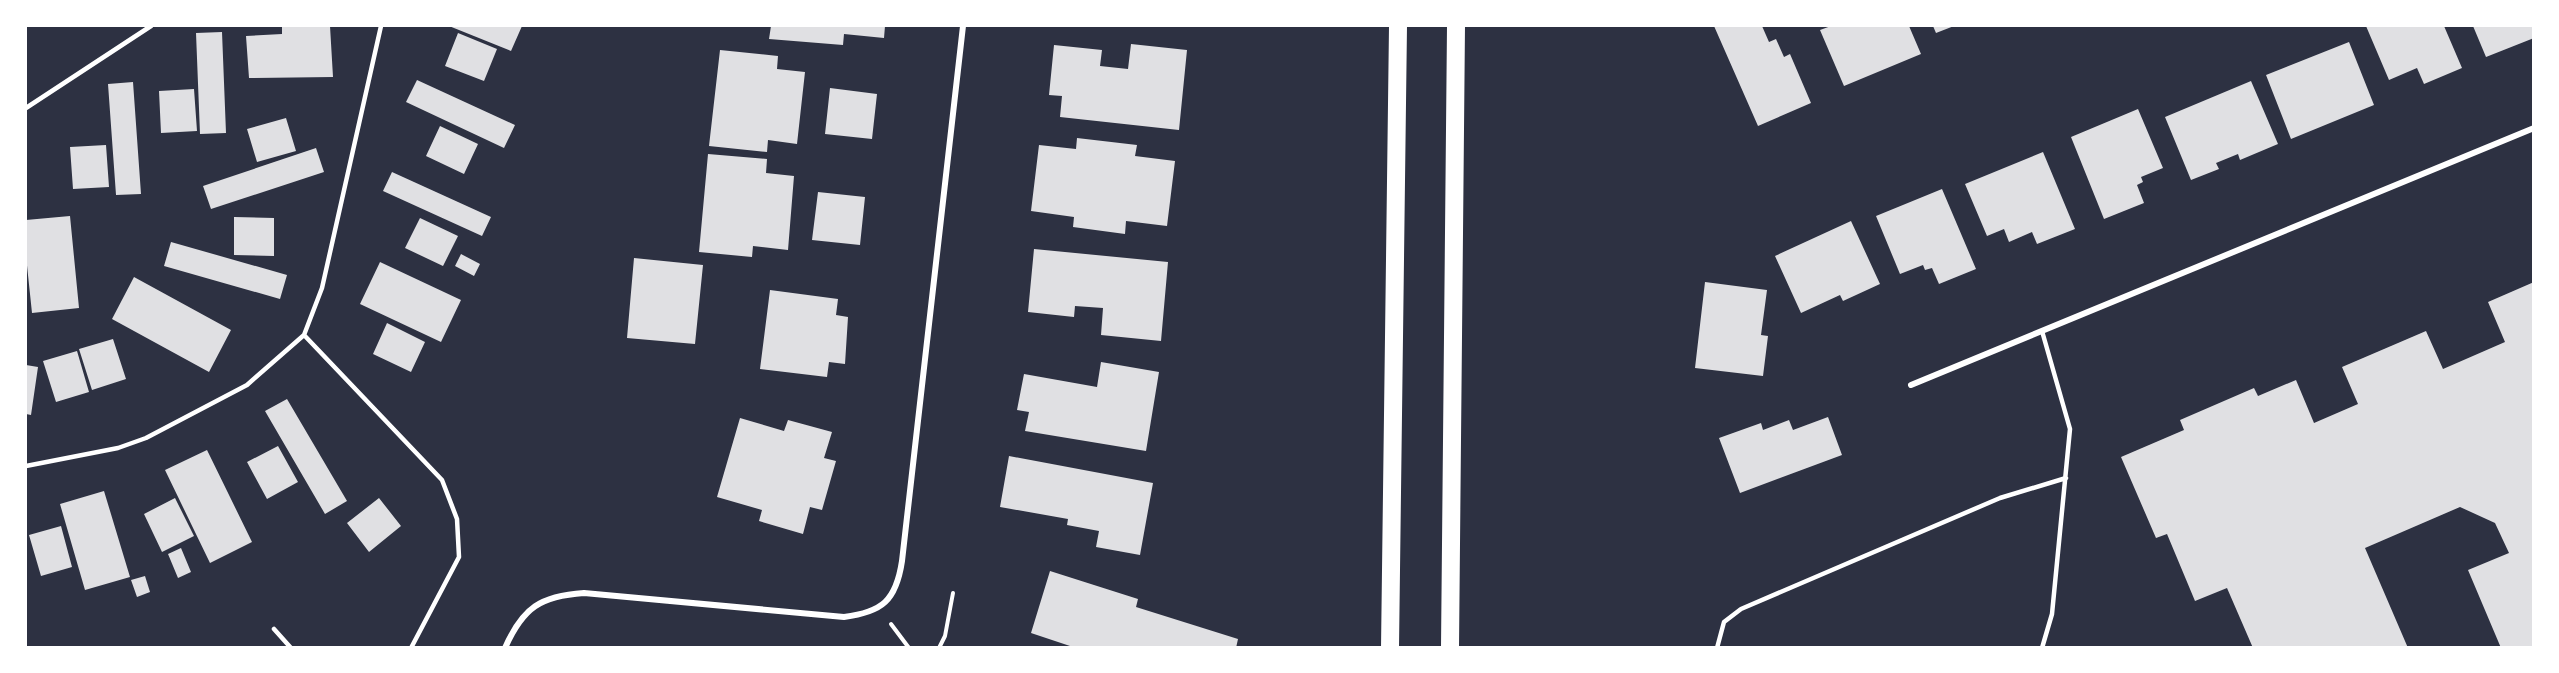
<svg xmlns="http://www.w3.org/2000/svg" width="2559" height="673" font-family="Arial,sans-serif">
  <style>
    .building { fill: #e0e0e3 }
    .lines { fill: none; stroke-linecap: round; stroke-linejoin: round }
    .path { stroke: #fff; stroke-width: 4 }
    .service { stroke: #fff; stroke-width: 4.5 }
    .minor { stroke: #fff; stroke-width: 6 }
    .motorway { stroke: #fff; stroke-width: 18 }
  </style>
  <rect width="100%" height="100%" fill="#2d3142"/>
  <path class="building" d="M282 26H330L333 77 249 78 246 36 282 34Z
    M449 26H522L511 51Z
    M771 26H885L884 38 844 34 843 45 769 39Z
    M1714 26H1762L1769 42 1776 39 1784 57 1790 54 1811 103 1758 126Z
    M1831 26H1909L1921 54 1844 86 1820 30Z
    M1933 26H1954L1936 33Z
    M2366 26H2444L2462 68 2424 84 2417 68 2389 80Z
    M2473 26H2534V38L2486 57Z
    M222 32 226 133 200 134 196 33Z
    M458 33 497 49 484 81 445 66Z
    M2349 42 2374 105 2291 139 2266 75Z
    M1131 44 1187 50 1179 130 1060 117 1062 96 1049 95 1054 45 1102 50 1100 66 1128 69Z
    M720 50 778 56 777 69 805 72 797 144 768 140 767 152 709 146Z
    M417 80 515 125 504 148 406 102Z
    M2251 81 2278 144 2240 160 2238 154 2216 163 2219 169 2191 180 2165 117Z
    M133 82 141 194 116 195 108 84Z
    M830 88 877 94 872 139 825 134Z
    M194 89 197 131 161 133 159 91Z
    M2138 109 2163 168 2141 177 2143 182 2137 185 2144 203 2104 219 2071 137Z
    M286 118 296 151 257 162 247 129Z
    M440 126 478 144 464 174 426 156Z
    M1077 138 1137 145 1135 156 1175 161 1167 226 1126 221 1125 234 1073 227 1074 217 1031 211 1039 145 1076 149Z
    M106 145 109 187 73 189 70 147Z
    M316 148 324 172 211 209 203 186Z
    M2043 152 2075 229 2037 244 2032 232 2009 242 2004 229 1987 236 1965 184Z
    M708 154 767 159 766 173 794 176 788 250 753 246 752 257 699 252Z
    M392 172 491 217 482 236 383 191Z
    M1942 189 1976 269 1939 284 1932 268 1925 270 1923 265 1900 274 1876 216Z
    M818 192 865 197 860 245 812 240Z
    M70 216 79 308 32 313 26 256V220Z
    M234 217 274 218V256L234 255Z
    M420 218 458 236 443 266 405 248Z
    M1851 221 1880 284 1843 301 1840 295 1801 313 1775 256Z
    M171 242 287 275 280 299 164 266Z
    M1034 249 1168 262 1161 341 1101 335 1103 308 1075 306 1074 317 1028 312Z
    M461 254 480 264 474 276 455 266Z
    M634 258 703 265 695 344 627 338Z
    M380 262 461 300 441 342 360 304Z
    M134 277 231 330 209 372 112 319Z
    M1705 282 1767 290 1761 335 1768 336 1763 376 1695 368Z
    M2534 282V648H2501L2468 570 2509 553 2495 523 2460 507 2365 548 2408 648H2253L2227 588 2195 601 2167 534 2156 538 2121 457 2184 430 2180 420 2254 388 2258 396 2296 380 2314 423 2358 404 2342 367 2426 331 2443 369 2505 342 2488 302Z
    M770 290 838 299 836 315 848 317 845 364 829 362 827 377 760 369Z
    M387 323 425 342 411 372 373 354Z
    M113 339 126 379 92 390 79 349Z
    M77 351 89 392 56 402 43 361Z
    M1101 362 1159 372 1146 451 1025 431 1029 412 1017 410 1024 374 1097 387Z
    M26 365 38 367 31 415 26 414Z
    M287 399 347 501 325 514 265 411Z
    M1828 417 1842 455 1740 493 1719 438 1761 423 1763 430 1789 420 1793 430Z
    M740 418 784 431 788 420 832 432 824 458 836 461 822 510 810 507 803 534 759 521 762 510 717 497Z
    M278 446 298 482 267 499 247 462Z
    M207 450 252 542 210 563 165 470Z
    M1009 456 1153 483 1140 555 1096 547 1099 531 1067 525 1068 519 1000 507Z
    M104 491 130 577 85 590 60 504Z
    M175 498 194 536 162 552 144 514Z
    M379 498 401 526 369 552 347 523Z
    M61 526 72 567 41 576 29 535Z
    M181 548 191 572 178 578 168 554Z
    M1050 571 1138 599 1136 607 1238 639 1236 648H1076L1031 633Z
    M145 576 150 592 137 597 131 580Z"/>
  <g class="lines">
    <path class="path" d="M891 624 909 648
      M939 648 945 636 953 593"/>
    <path class="service" d="M26 108 151 26
      M2042 331 2070 429 2052 614 2042 648
      M304 335 442 480 457 519 459 557 411 648
      M26 466 118 448 146 438 247 385 304 335 322 288 381 26
      M274 629 291 648
      M1717 648 1724 622 1741 609 2000 498 2066 478"/>
    <path class="minor" d="M1911 385 2534 128
      M505 648C523 607 541 596 584 593L844 617C882 612 896 601 902 561L963 26"/>
    <path class="motorway" d="M1390 648 1398 26
      M1450 648 1456 26"/>
  </g>
  <rect width="2559" height="673" fill="none" stroke="#ffffff" stroke-width="54"/>
</svg>
